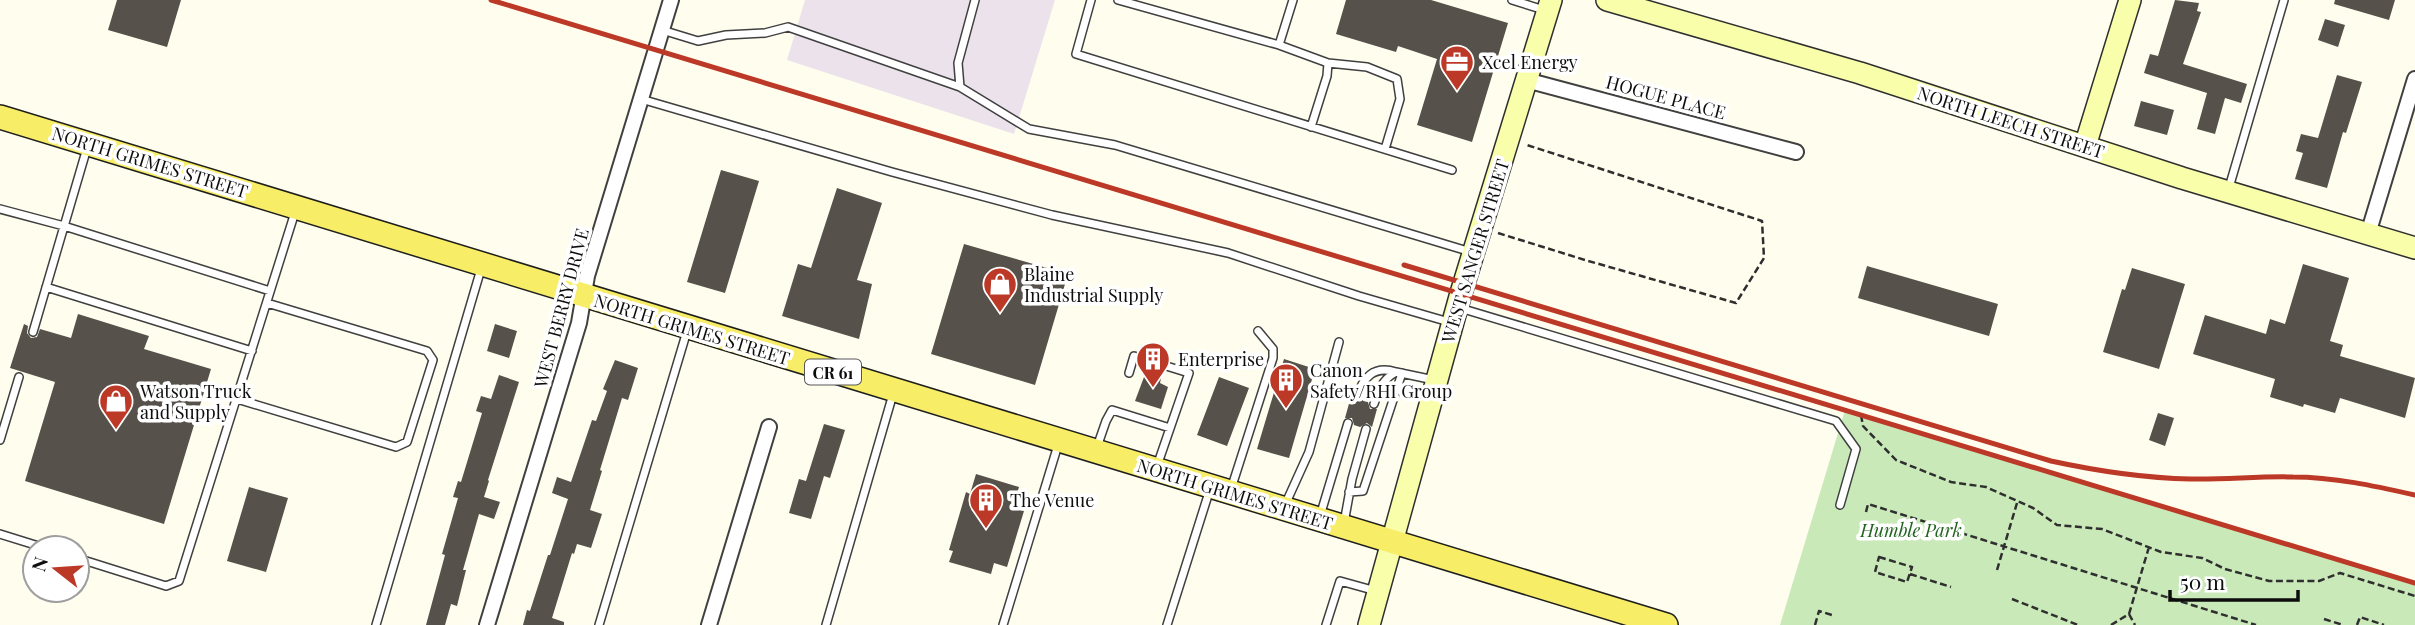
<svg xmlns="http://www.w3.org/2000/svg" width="2415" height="625" font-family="'Playfair Display',serif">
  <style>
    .industrial { fill: #ece2eb }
    .green { fill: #c9e9b8 }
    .building { fill: #56514a }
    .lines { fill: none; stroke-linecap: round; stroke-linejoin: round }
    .lane-casing { stroke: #404040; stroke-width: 10 }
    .street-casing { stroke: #404040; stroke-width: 18 }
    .secondary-casing { stroke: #2f2f2f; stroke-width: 24 }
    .primary-casing { stroke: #1e1e1e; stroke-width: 26 }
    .path { stroke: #2f2f2f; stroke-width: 2.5; stroke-dasharray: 7 3.5; stroke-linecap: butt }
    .lane { stroke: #fff; stroke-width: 7 }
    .street { stroke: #fff; stroke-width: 14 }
    .secondary { stroke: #f9feaa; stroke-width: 21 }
    .primary { stroke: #f7ed66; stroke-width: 23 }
    .rail { stroke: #bc3927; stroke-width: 5 }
    .labels { text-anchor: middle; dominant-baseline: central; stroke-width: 7; stroke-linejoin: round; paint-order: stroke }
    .shield { fill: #fff; stroke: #565656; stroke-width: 2 }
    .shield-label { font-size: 16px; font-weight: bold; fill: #0d0d0d }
    .poi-label { font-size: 18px; fill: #0d0d0d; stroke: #fff; text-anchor: start }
    .street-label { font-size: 18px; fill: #0d0d0d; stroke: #fff }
    .park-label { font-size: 18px; font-style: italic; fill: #21641e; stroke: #fff }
  </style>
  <rect width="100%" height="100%" fill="#fffeee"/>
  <path class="industrial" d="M805 0H1055L1014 134 787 60Z"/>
  <path class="green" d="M1845 410 2415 582V625H1780Z"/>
  <path class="building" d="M117 0H181L167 47 108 30Z
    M1346 0H1431L1508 23 1472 142 1417 125 1437 59 1398 46 1396 52 1336 34Z
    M2175 0 2199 3 2197 11 2201 12 2183 64 2247 84 2241 103 2225 98 2215 134 2197 129 2207 93 2144 73 2150 54 2158 56Z
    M2335 0H2395L2389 20 2334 4Z
    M2325 19 2345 25 2338 47 2318 40Z
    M2337 75 2362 82 2346 133 2343 132 2327 188 2295 179 2303 153 2296 151 2301 134 2318 138Z
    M2141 101 2174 110 2167 135 2134 126Z
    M721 170 759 181 725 293 687 282Z
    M837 188 882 203 857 280 872 284 859 339 782 316 798 264 811 268Z
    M964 244 1068 274 1035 385 931 354Z
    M2303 264 2349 278 2330 341 2343 345 2340 356 2415 378 2405 418 2340 398 2335 413 2304 404 2303 407 2270 397 2275 379 2193 354 2205 315 2266 334 2270 319 2285 324Z
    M1867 266 1998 304 1989 336 1858 298Z
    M2132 268 2185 284 2159 369 2103 352 2122 289 2125 290Z
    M78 314 149 336 144 349 211 369 164 524 25 481 55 382 10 368 24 324 28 326 27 333 31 338 37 337 40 329 71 338Z
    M495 324 517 331 509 358 487 351Z
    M1284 359 1315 369 1289 458 1257 449Z
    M615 360 638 368 628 400 622 398 600 470 602 471 590 510 602 514 591 548 577 544 574 554 572 553 552 618 564 622V625H523L527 610 530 611 548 555H550L568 499 552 493 557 477 571 482 592 420 596 421 607 391 603 389Z
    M1147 369 1162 374 1160 383 1168 387 1161 409 1135 401Z
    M499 375 519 382 488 480 489 481 484 497 500 502 494 519 479 514 463 570H466L457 606 451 604 445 625H426L445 555 442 554 458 498 453 497 458 481 461 482 482 413 476 411 481 396 491 399Z
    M1219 377 1249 388 1227 446 1197 435Z
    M1350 400 1354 404 1362 400 1368 402 1370 409H1377L1372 427 1367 423 1360 427 1354 425 1352 418H1345Z
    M2158 413 2174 418 2165 446 2149 440Z
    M824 424 845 430 830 478 824 476 811 519 789 513 799 479 806 481Z
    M976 474 1019 487 1013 508 1024 511 1007 567 994 563 991 574 949 562 953 551 949 550 966 492 970 494Z
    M249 487 288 498 266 572 227 561Z"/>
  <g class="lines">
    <g class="lane-casing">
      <path id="lane" d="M975 0 958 63 960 87 1029 129 1115 145 1471 252
        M1091 0 1076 54 1452 170
        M1118 0 1279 45 1328 63 1327 76 1311 127
        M1512 0 1544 10
        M662 30 698 41 726 35 765 33 788 27 960 87
        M1279 45 1293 0
        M1328 63 1367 67 1397 79 1400 99 1385 149
        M641 99 892 172 1052 215 1228 253 1359 296 1449 322
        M2228 191 2284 0
        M0 209 64 226 270 291
        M46 287 252 351
        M1460 308 1836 421 1856 449 1840 505
        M33 332 87 148
        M1129 373 1134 356 1189 373 1157 466
        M1356 398C1363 378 1373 365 1396 372
        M237 399 396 447 407 442 433 360 427 351 267 303
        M1374 404C1379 389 1382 380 1396 372L1434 380
        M0 440 19 377
        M1097 447 1106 421 1112 410 1170 428
        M1231 489 1273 358V349L1258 331
        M1349 492 1363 491 1402 373
        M1285 505 1309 452 1339 342
        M1320 516 1348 423
        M1344 523 1352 479 1366 429
        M0 534 45 548
        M77 558 166 586 179 581 296 209
        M376 625 481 269
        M599 625 687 331
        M826 625 893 394
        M1003 625 1058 445
        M1167 625 1210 489
        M1326 625 1340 581 1376 591"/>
    </g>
    <g class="street-casing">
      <path id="street" d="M1526 80 1796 152
        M2368 234 2415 79
        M487 625 579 323 587 276 671 0
        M709 625 769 427"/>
    </g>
    <g class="secondary-casing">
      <path id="secondary" d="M1607 0 1860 73 2182 178 2415 248
        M2085 146 2130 0
        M1369 625 1461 293 1551 0"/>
    </g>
    <g class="primary-casing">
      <path id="primary" d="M0 117 1666 625"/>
    </g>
    <path class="path" d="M1498 233 1585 260 1736 303 1764 258 1762 221 1527 145
      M1861 415 1863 426 1896 460 1951 482 1986 487 2033 508 2057 525 2102 529 2161 552 2202 558 2225 569 2269 581H2319L2340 573 2415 596
      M1866 512 1868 504 2256 625
      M1879 557 1912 567 1907 582 1875 572Z
      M1997 570 2017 503
      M1910 574 1951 587
      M2012 599 2078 625
      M2129 614 2149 547
      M2324 619 2343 625
      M1815 625 1819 611 1835 616
      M2111 625 2129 614 2135 625
      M2357 625 2360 617 2384 625"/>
    <use href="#lane" class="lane"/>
    <use href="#street" class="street"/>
    <use href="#secondary" class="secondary"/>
    <use href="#primary" class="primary"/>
    <path class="rail" d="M491 0 2415 583
      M1404 265 2051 461C2097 471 2143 478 2190 479 2224 480 2258 476 2293 477 2334 477 2375 486 2415 495"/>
  </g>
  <defs>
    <g id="office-pin" transform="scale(1.75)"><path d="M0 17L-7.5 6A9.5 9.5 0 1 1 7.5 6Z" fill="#bc3927" stroke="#fff"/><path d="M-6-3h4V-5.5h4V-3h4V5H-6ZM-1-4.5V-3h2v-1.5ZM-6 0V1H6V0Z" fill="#fff"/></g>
    <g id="shop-pin" transform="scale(1.75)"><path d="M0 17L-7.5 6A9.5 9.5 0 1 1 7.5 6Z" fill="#bc3927" stroke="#fff"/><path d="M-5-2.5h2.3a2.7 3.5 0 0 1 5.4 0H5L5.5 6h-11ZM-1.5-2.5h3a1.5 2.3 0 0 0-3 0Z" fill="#fff"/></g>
    <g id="building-pin" transform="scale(1.75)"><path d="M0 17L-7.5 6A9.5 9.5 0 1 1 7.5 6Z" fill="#bc3927" stroke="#fff"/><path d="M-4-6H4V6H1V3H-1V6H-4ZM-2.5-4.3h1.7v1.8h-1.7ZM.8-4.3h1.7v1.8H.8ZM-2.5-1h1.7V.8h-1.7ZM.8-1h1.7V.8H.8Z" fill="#fff"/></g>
  </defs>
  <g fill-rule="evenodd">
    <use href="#office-pin" x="1457" y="62"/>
    <use href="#shop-pin" x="1000" y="284"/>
    <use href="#building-pin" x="1153" y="359"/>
    <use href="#building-pin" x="1286" y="380"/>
    <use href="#shop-pin" x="116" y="401"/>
    <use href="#building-pin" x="986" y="500"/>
  </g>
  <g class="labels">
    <rect class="shield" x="805" y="359.5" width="56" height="25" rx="5"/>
    <g class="shield-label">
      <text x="833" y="372">CR 61</text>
    </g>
    <g class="poi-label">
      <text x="1482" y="62">Xcel Energy</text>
      <text x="1024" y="274">Blaine<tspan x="1024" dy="21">Industrial Supply</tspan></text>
      <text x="1178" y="359">Enterprise</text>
      <text x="1310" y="370">Canon<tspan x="1310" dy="21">Safety/RHI Group</tspan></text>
      <text x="140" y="391">Watson Truck<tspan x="140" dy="21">and Supply</tspan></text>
      <text x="1010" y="500">The Venue</text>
    </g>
    <g class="street-label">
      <text transform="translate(1666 97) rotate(15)">HOGUE PLACE</text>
      <text transform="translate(2011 122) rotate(18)">NORTH LEECH STREET</text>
      <text transform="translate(150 162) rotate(17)">NORTH GRIMES STREET</text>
      <text transform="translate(1475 251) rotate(-73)">WEST SANGER STREET</text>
      <text transform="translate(561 308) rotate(-75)">WEST BERRY DRIVE</text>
      <text transform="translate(692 329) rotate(17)">NORTH GRIMES STREET</text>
      <text transform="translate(1235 494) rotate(17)">NORTH GRIMES STREET</text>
    </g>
    <g class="park-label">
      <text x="1911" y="530">Humble Park</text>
    </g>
  </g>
  <g transform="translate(56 569) rotate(287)"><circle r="33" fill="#ffffff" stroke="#9e9e9e" stroke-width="2"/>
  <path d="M0-5L12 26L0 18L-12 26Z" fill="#bc3927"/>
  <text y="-10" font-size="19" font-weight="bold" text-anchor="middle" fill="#0d0d0d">N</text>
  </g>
  <path d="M2170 590v10h128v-10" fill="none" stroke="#0d0d0d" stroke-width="3.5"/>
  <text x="2180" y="590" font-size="21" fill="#0d0d0d" stroke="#ffffff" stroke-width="5" paint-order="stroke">50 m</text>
</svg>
